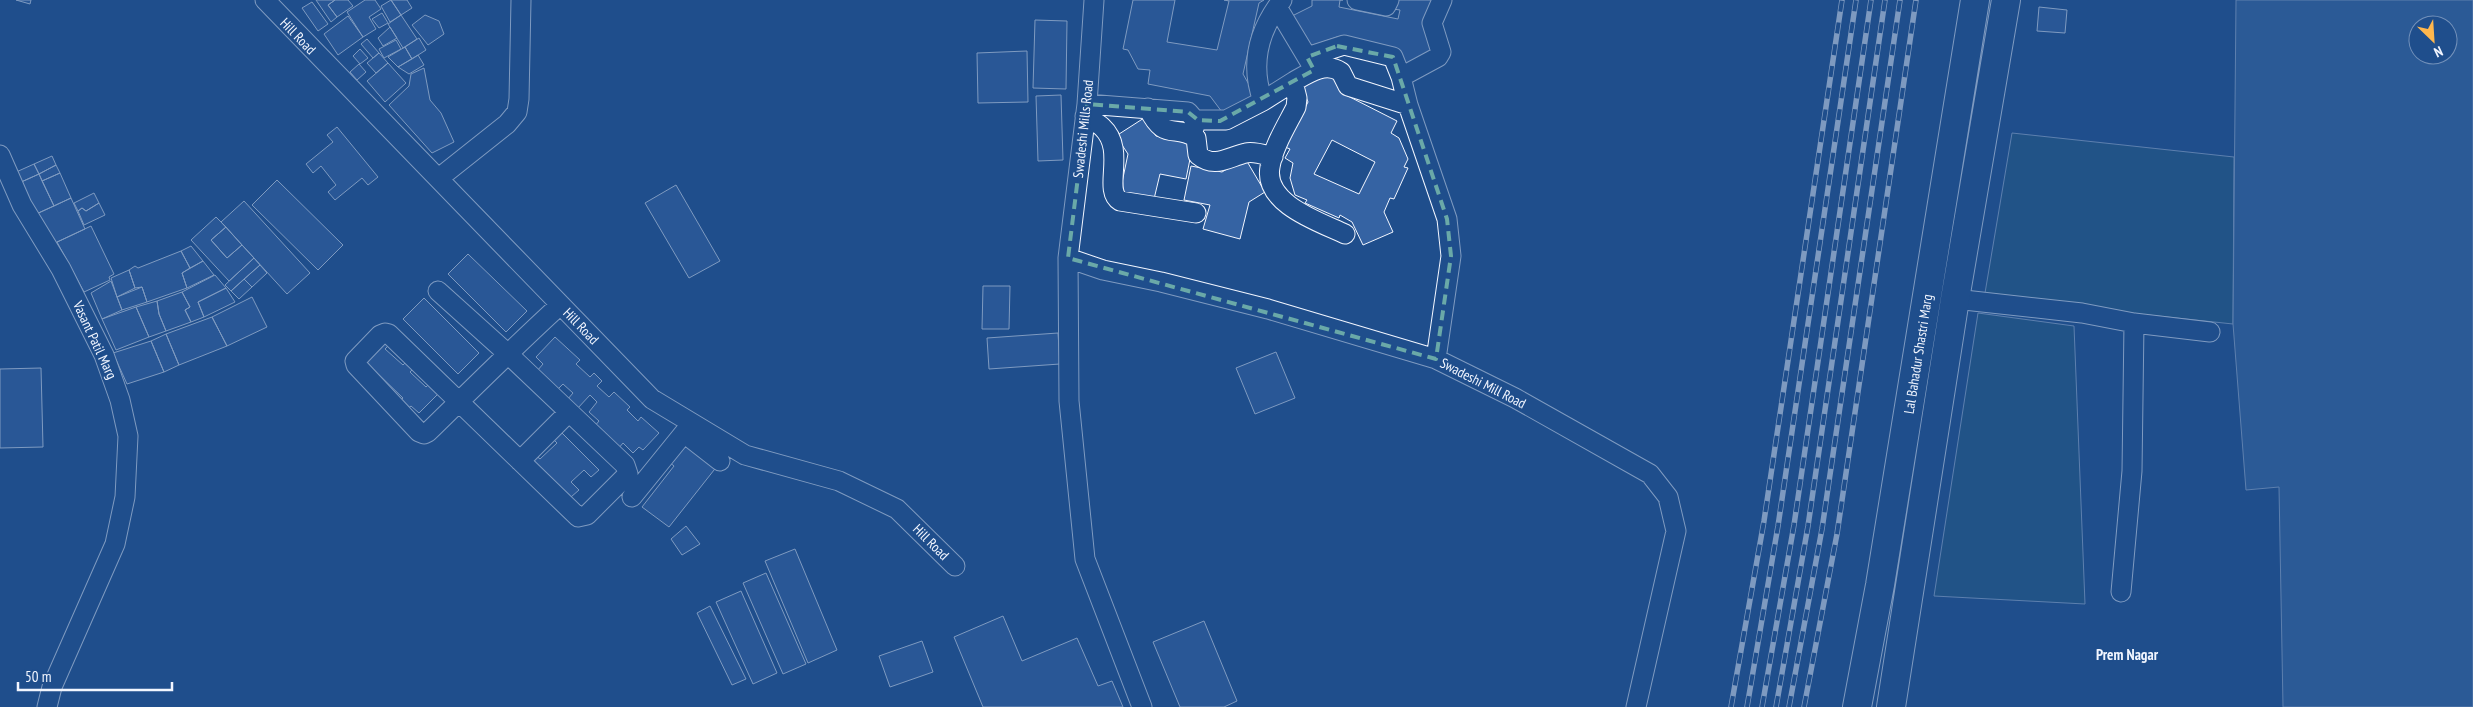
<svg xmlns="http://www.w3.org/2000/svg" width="2473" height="707" font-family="'PT Sans Narrow',sans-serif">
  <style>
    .green { fill: #245a82; stroke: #a8bbd7 }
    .water { fill: #3b69a3; stroke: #a8bbd7; fill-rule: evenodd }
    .building { fill: #3563a3; stroke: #f2f6ff; fill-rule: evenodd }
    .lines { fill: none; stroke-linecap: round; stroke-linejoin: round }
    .minor-casing { stroke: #f2f6ff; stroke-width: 21 }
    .primary-casing { stroke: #f2f6ff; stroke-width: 30 }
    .minor { stroke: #1f4e8c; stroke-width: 19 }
    .primary { stroke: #1f4e8c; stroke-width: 28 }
    .rail-casing { stroke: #f2f6ff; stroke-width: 5.5 }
    .rail { stroke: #1f4e8c; stroke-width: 4; stroke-dasharray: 11; stroke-linecap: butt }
    .marked { fill: none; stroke: #6aa9a8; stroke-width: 4; stroke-dasharray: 10 6; stroke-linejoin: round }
    .labels { text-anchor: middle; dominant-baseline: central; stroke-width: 4; stroke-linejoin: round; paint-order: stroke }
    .street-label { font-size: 14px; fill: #f2f6ff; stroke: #1f4e8c }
    .neighbourhood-label { font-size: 15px; font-weight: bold; fill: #f2f6ff; stroke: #1f4e8c }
  </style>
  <rect width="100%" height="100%" fill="#1f4e8c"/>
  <path class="green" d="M2012 133 2234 157 2233 324 2073 307 1985 293Z
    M1978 313 2074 326 2085 604 1934 596Z"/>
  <path class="water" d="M2236 0H2473V707H2283L2279 487 2246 490 2233 324ZM2418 25H2448V55H2418Z"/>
  <path class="building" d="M16 0H31L30 4Z
    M316 0H335L328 5 337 17 331 22Z
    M335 0H348L353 6 337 17 328 5Z
    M365 0H375L381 9 369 17 376 29 363 37 347 12Z
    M391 0 401 15 390 22 381 6Z
    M391 0H407L412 8 401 15Z
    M1133 0H1175L1167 42 1217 50 1229 1 1224 0H1264L1259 3 1243 74 1256 97 1225 116 1210 96 1148 84 1150 70 1138 69 1128 50 1123 49Z
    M1312 0H1343H1340L1339 7 1398 19 1400 10 1393 9 1395 0H1433L1434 49 1404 67 1396 51 1337 37 1311 46 1292 16 1312 6Z
    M312 2 328 24 318 31 302 8Z
    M2039 7 2067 10 2065 33 2037 31Z
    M382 13 388 23 379 28 372 19Z
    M401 15 417 39 403 48 388 24Z
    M425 15 439 21 444 34 428 45 412 25Z
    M348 16 363 37 338 55 324 34Z
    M1035 20 1067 21 1066 89 1033 88Z
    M390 27 397 38 383 46 378 38Z
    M419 38 426 50 412 59 405 47Z
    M367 39 379 53 373 58 361 44Z
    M396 40 401 49 384 58 379 49Z
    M405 47 412 59 398 67 388 57Z
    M360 49 368 58 360 64 353 56Z
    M1027 51 1028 102 978 103 977 53Z
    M379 53 388 63 376 73 367 63Z
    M418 55 424 65 409 74 398 67Z
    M388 63 406 83 385 102 367 81Z
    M359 64 366 72 357 80 350 72Z
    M424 68 430 100 441 113 454 142 432 153 389 105 409 86 411 74Z
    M1334 71 1342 93 1397 121 1391 133 1399 138 1408 159 1404 167 1408 168 1394 199 1390 198 1384 212 1393 232 1363 245 1352 222 1340 215 1339 218 1305 203 1307 200 1295 195 1290 178 1293 163 1285 158 1290 149 1285 147 1308 102 1301 84ZM1332 140 1375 162 1359 194 1314 174Z
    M1061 95 1063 160 1038 161 1036 96Z
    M1144 118 1156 136 1193 144 1186 179 1160 174 1154 199 1120 192 1128 154 1116 136Z
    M337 127 378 177 368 185 362 178 335 200 328 192 336 185 321 166 313 173 306 164 333 142 327 135Z
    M52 156 56 165 39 174 34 164Z
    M1245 158 1265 192 1249 202 1240 239 1203 229 1210 205 1184 200 1191 166 1222 172Z
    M34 164 39 174 19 183 14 173Z
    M56 165 60 173 42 181 39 174Z
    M60 173 71 198 54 206 42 181Z
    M39 174 54 206 34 215 19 183Z
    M277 180 343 245 318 270 252 205Z
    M676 185 720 261 689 278 645 203Z
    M94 193 99 203 86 211 82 208 78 211 74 203Z
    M71 198 85 229 53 244 34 215Z
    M244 201 310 273 287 294 221 222Z
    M99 203 105 215 84 225 78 211 82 208 86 211Z
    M216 217 226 227 211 240 227 258 242 245 254 258 229 281 191 240Z
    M91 226 114 274 109 277 110 280 84 292 57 242Z
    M226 227 242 245 227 258 211 240Z
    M191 246 203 261 190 268 181 251Z
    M181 251 190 268 182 273 187 288 147 302 142 287 135 288 129 270 135 266 138 268Z
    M468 254 527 311 506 332 448 274Z
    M254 258 260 265 231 291 225 285Z
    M203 261 214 275 187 288 182 273Z
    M260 265 267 273 252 287 244 279Z
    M129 270 135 288 117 297 111 278Z
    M215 275 226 288 198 302 204 317 191 322 185 310 190 307 182 292Z
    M244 279 252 287 239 299 231 291Z
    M111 281 122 310 102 319 91 293Z
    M983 286H1010L1009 329H982Z
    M142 287 147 302 122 310 117 297Z
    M226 288 235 302 204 317 198 302Z
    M182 292 190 307 185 310 191 322 166 331 159 314 157 301Z
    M252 297 267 327 227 346 212 317Z
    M424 298 479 353 458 374 403 319Z
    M157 301 159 314 166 331 149 337 136 307Z
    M136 307 149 337 116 350 102 319Z
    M212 317 227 346 179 365 166 334Z
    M1058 333 1060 364 989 369 987 338Z
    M166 334 179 365 164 372 151 341Z
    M555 337 580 360 576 364 590 377 594 373 602 381 597 386 609 397 614 392 630 407 627 410 638 421 641 417 659 433 643 450 639 447 633 453 623 443 618 449 594 427 599 421 589 412 597 402 590 395 577 409 567 400 573 393 563 384 557 390 537 371 543 364 536 357Z
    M379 338 388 346 385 349 403 365 405 363 412 370 410 372 426 387 428 385 438 394 419 413 411 406 406 410 398 402 403 398 375 371 370 376 361 357Z
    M151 341 164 372 127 384 113 353Z
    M1276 352 1295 398 1255 414 1236 368Z
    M41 368 43 447 0 448V369Z
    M561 432 599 470 591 477 584 470 571 482 579 490 571 497 551 477 548 480 527 459 533 453 540 459 557 443 554 440Z
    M686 440 718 465 669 527 642 507 674 466 669 462Z
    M686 526 700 544 682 555 671 539Z
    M795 549 837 650 808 663 765 561Z
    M766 573 806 664 783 674 743 583Z
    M741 591 777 673 753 684 716 602Z
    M710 606 746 679 732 685 697 613Z
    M1003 616 1022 661 1077 638 1098 686 1112 681 1123 707H983L954 637Z
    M1204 621 1237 701 1224 707H1180L1153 642Z
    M922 641 933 672 890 687 879 656Z"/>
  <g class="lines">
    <g class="minor-casing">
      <path id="minor" d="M265 0 652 399 745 455 839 481 897 509 955 566
        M1094 0 1087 104 1068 258 1069 401 1085 559 1142 707
        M1282 0 1277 7 1313 67
        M1357 0 1386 6 1389 0
        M1307 57 1344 45 1393 57 1401 77
        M1263 101 1293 82
        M1087 104 1188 112 1195 120 1194 129
        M1408 105 1401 77 1438 57 1441 52 1432 23 1442 0
        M1148 108C1165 143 1174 123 1196 138L1198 155C1215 169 1228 157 1246 153 1254 151 1265 155 1273 157
        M1085 116C1091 120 1098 123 1102 127 1127 150 1102 190 1120 201L1196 213
        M1195 120H1226L1263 101C1251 68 1257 36 1277 7
        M0 155 22 205 61 269 104 355 120 400 128 436 125 497 115 544 52 687 47 707
        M439 178 507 124 517 112 519 99 521 0
        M1345 234C1320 222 1263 204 1270 167 1273 147 1287 125 1296 107L1297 98 1293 82C1307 74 1325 61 1341 72L1348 86 1408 105 1447 219 1451 256 1436 359
        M1068 258 1103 270 1161 282 1268 309 1436 359 1515 398 1650 474 1668 497 1676 531 1636 707
        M438 291 508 354 625 465 628 474 587 515 578 517 389 334 385 333 380 335 355 361 356 365 419 432 424 434 428 432C472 389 515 346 560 305
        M1955 299 2082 313 2134 323 2210 332
        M684 433 720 461
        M520 461 569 412
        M632 497 692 423
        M2121 592 2132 471 2134 323"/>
    </g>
    <g class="primary-casing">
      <path id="primary" d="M1857 707 1880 585 1975 0
        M1891 707 1955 299 2006 0"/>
    </g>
    <use href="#minor" class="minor"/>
    <use href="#primary" class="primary"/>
    <g class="rail-casing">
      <path id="rail" d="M1731 707 1764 521 1842 0
        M1747 707 1778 526 1856 0
        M1762 707 1794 525 1871 0
        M1776 707 1808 526 1885 0
        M1789 707 1822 529 1900 0
        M1804 707 1837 534 1916 0"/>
    </g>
    <use href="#rail" class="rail"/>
  </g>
  <path d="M0 0H2473V707H0ZM1337 46 1393 57 1447 219 1451 256 1436 359 1068 258 1087 104 1188 112 1198 120 1220 121 1314 70 1307 57Z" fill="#1f4e8c" fill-opacity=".55" fill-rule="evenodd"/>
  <path class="marked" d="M1337 46 1393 57 1447 219 1451 256 1436 359 1068 258 1087 104 1188 112 1198 120 1220 121 1314 70 1307 57Z"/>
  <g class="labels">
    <g class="street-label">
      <text transform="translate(298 36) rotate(46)">Hill Road</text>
      <text transform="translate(1083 129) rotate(-84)">Swadeshi Mills Road</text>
      <text transform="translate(581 326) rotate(46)">Hill Road</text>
      <text transform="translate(95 340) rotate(65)">Vasant Patil Marg</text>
      <text transform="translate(1918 354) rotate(-81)">Lal Bahadur Shastri Marg</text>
      <text transform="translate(1483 383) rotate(27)">Swadeshi Mill Road</text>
      <text transform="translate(931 542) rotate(45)">Hill Road</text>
    </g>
    <g class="neighbourhood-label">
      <text x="2127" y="654">Prem Nagar</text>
    </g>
  </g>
  <g transform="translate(2433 40) rotate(155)"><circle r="24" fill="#1f4e8c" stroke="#7391ba"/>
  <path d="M0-4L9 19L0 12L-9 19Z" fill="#ffb74d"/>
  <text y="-8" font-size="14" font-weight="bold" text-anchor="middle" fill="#f2f6ff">N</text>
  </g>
  <path d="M18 682v8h154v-8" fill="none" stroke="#f2f6ff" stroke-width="2.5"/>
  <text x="25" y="682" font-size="15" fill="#f2f6ff" stroke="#1f4e8c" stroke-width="4" paint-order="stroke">50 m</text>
</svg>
